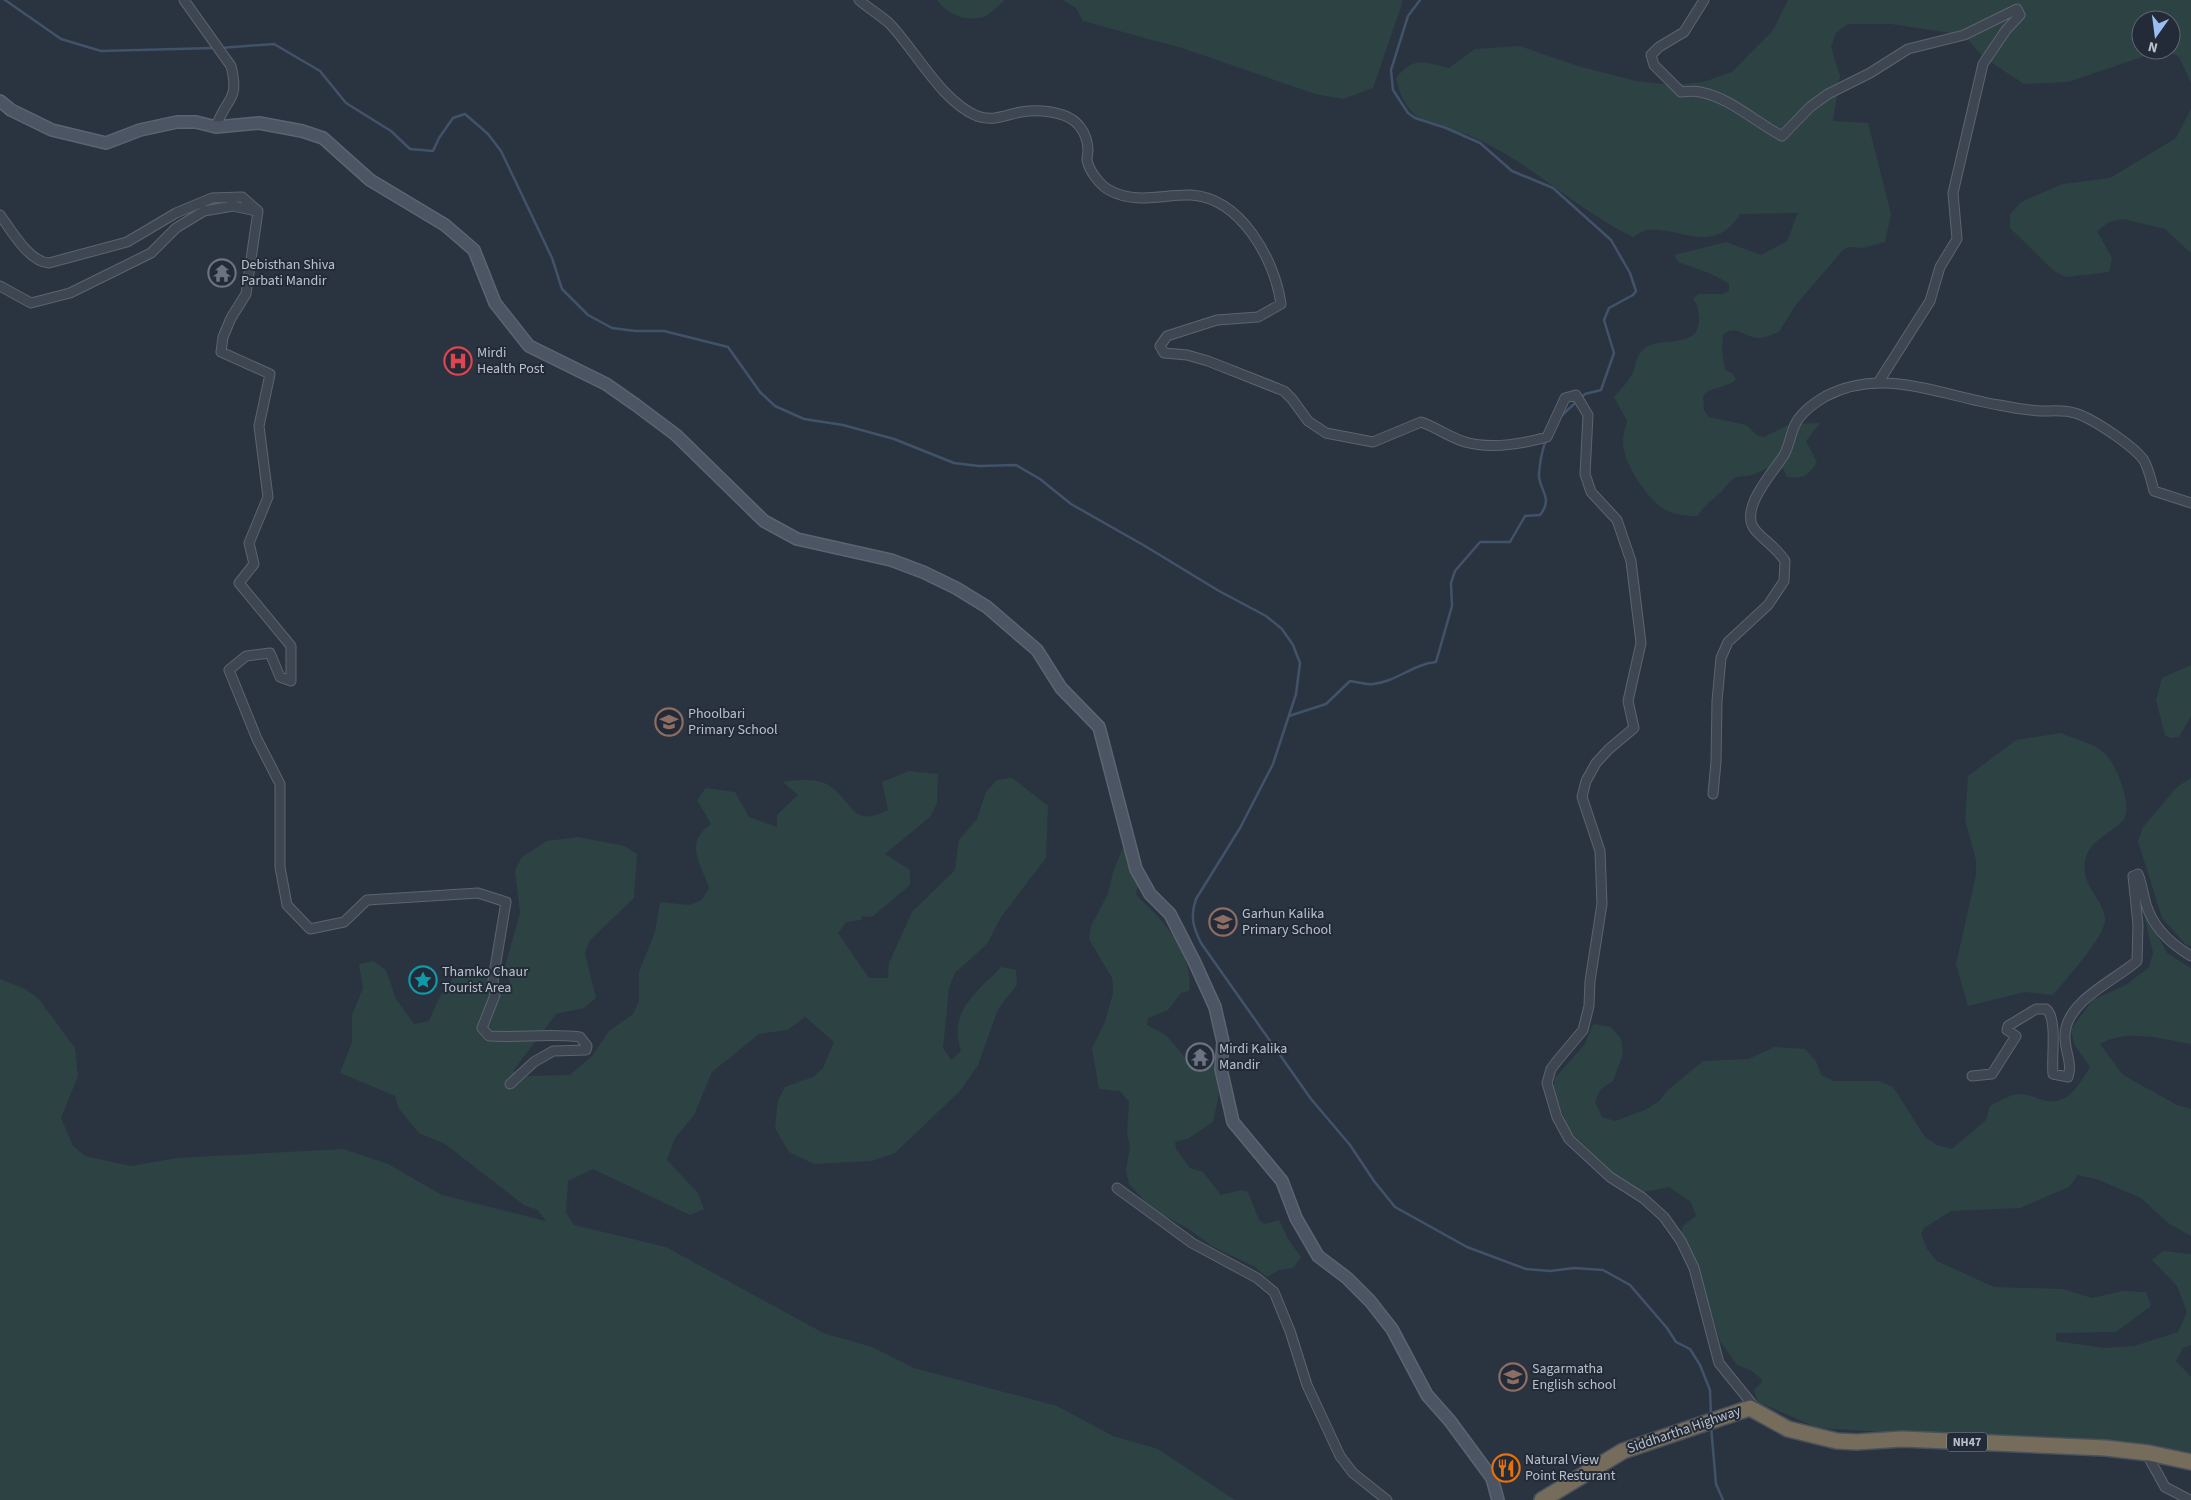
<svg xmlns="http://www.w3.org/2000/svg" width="2191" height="1500" font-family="'Source Sans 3',sans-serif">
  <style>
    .green { fill: #2d4243 }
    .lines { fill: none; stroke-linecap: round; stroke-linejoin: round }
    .stream { stroke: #415269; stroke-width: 2.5 }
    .street-casing { stroke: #5c646f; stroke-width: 11 }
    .secondary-casing { stroke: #5c646f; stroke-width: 14 }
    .highway-casing { stroke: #48515c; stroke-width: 18 }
    .street { stroke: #3e4651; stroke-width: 9 }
    .secondary { stroke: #4c5564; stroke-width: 11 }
    .highway { stroke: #766c5c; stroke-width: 15 }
    .labels { text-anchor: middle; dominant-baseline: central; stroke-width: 4; stroke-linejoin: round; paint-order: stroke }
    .shield { fill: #222b37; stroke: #8d949f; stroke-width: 1 }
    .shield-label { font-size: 12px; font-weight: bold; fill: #bbc1cb }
    .poi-label { font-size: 14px; fill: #bbc1cb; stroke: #222b37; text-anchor: start }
    .street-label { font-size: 14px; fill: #bbc1cb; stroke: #222b37 }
  </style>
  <rect width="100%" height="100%" fill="#2a3441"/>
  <path class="green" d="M937 0H1005C999 5 990 15 983 17 965 22 947 14 937 0Z
    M1063 0H1402V4L1373 88 1343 99 1315 94 1185 49 1083 21 1076 8Z
    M1788 0H2191V83L2179 57 2167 50H2171V20H2141V50H2163L2068 82 2024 84 1983 57 1964 35 1891 24H1848L1836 33 1831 47 1840 76 1833 121 1868 123 1891 214 1885 242 1863 248 1848 247 1842 251 1795 306 1779 332C1772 334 1763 339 1756 338 1742 335 1735 324 1723 335L1722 349 1725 370 1732 373 1736 379C1726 389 1711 386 1703 396L1704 410 1709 417 1746 425 1757 435 1764 437 1790 424 1820 423 1806 441 1817 462C1808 476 1804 479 1787 477 1781 457 1766 470 1752 475 1746 477 1739 475 1733 479 1728 482 1726 487 1722 491 1714 500 1704 504 1698 516 1686 516 1675 515 1664 509 1647 499 1621 460 1623 440 1623 434 1626 427 1627 421L1614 397C1620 390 1630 380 1633 372 1637 362 1635 356 1645 348 1659 336 1701 351 1699 317 1698 310 1698 305 1693 299L1698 294H1721L1729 291V284C1713 273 1695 268 1678 262L1674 255 1726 242 1761 255 1787 241 1798 213 1740 214C1714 256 1682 227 1647 230 1643 230 1637 235 1633 237 1577 210 1533 164 1475 138 1462 132 1424 123 1415 115 1404 105 1399 92 1396 78 1413 56 1424 62 1449 68L1475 49 1520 46 1578 66 1636 81 1673 85 1703 82 1732 72 1773 30Z
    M2191 109V253L2165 229 2123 219 2109 222 2097 231 2112 258 2109 272 2066 277 2054 271 2010 228V214L2021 202 2063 184 2110 178 2176 138Z
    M2191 665V716L2179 737 2171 738 2165 735 2156 700 2162 678Z
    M2061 733C2074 739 2093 743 2103 752 2116 762 2134 807 2123 821 2109 835 2089 840 2085 861 2081 886 2102 897 2105 918 2108 933 2065 981 2053 995L2025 992 1968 1006 1956 964 1976 875V860L1965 820 1968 776 2016 740Z
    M909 771 938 774 937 803 930 817 885 854 910 870V885L872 917 862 916 861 920 846 922 838 933 869 978H888L889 963 912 912 955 870 959 840 977 819 986 792 997 780 1012 778 1048 806 1046 858 1001 917 987 944 955 973 949 988 943 1048 951 1060 961 1051C948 1010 976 994 1001 967L1016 970 1017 985 998 1009 978 1065 961 1090 895 1153 872 1161 814 1164 789 1152 775 1128 778 1100 785 1087 813 1077 823 1068 834 1042 804 1016V1018L787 1030 759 1034 712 1072 694 1115 675 1138 667 1160 698 1193 704 1209 690 1215 593 1169 568 1181 566 1212 574 1225 666 1247 823 1333 872 1347 914 1368 1057 1406 1113 1436 1158 1449 1235 1500H0V979L25 989 38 998 75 1048 78 1076 61 1118 73 1146 85 1156 116 1163 131 1166 177 1158 343 1149 388 1164 442 1195 546 1221 538 1210 524 1205 445 1144 419 1133 399 1109 395 1096 340 1073 352 1042V1015L363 988 359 964 373 961 386 970 396 999 414 1024 429 1021C438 1002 448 967 476 973 488 976 502 988 513 994L505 966 520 913 515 870 522 857 547 841 578 837 624 846 637 854 634 898 590 940 585 953 596 998 584 1008 556 1014 513 1071 526 1076 570 1075 593 1055 609 1031 633 1014 639 1001V972L655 932 660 902 689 905 702 900 709 888C700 862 684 843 711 824L697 800 706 788 735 792 749 817 777 827V815L798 795 783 782C796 780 816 778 828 785 854 801 850 829 888 810L882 782Z
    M2191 778V946L2186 945 2162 918 2138 841 2143 827 2177 787Z
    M1124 845 1138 884 1136 895C1161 917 1195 955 1189 991L1181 993 1168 1010 1148 1018 1147 1025 1166 1035 1194 1068 1215 1065 1219 1094 1213 1122 1189 1138 1175 1142 1176 1149 1190 1168 1203 1172 1221 1195 1242 1190 1248 1192 1259 1220 1265 1224 1279 1220 1288 1239 1301 1257 1293 1268 1279 1270 1267 1277 1255 1267 1212 1246 1187 1228 1153 1210 1129 1184 1126 1170 1130 1147 1127 1133 1129 1102 1120 1091 1099 1089 1092 1048 1105 1022 1113 993V985L1112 978 1089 939 1091 926 1108 894 1113 872Z
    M2144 915 2153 927 2167 953 2191 968V1044C2162 1039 2127 1028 2100 1044L2123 1075 2177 1105 2191 1109V1236L2168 1223 2141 1198 2099 1180 2078 1175 2069 1187 2020 1208 1951 1211 1924 1228 1921 1234 1927 1249 1937 1261 1994 1287 2063 1289 2092 1298 2123 1291 2146 1292 2151 1306 2116 1332 2056 1333V1341L2104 1348 2134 1346 2178 1332 2187 1312 2177 1286 2152 1260 2163 1251 2191 1254V1345L2183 1348 2176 1361 2191 1377V1457L2115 1440 1993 1439 1818 1428 1758 1402 1754 1390 1762 1382V1379L1750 1370 1737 1365 1720 1341 1697 1266 1681 1233 1683 1226 1696 1216 1691 1202 1669 1187 1644 1192 1622 1182 1570 1131 1555 1096 1553 1088 1555 1078 1585 1044 1593 1024 1611 1027 1621 1039 1623 1054 1613 1081 1601 1089 1595 1102 1602 1117 1615 1121 1645 1110 1659 1101 1668 1090 1703 1061 1748 1059 1775 1047 1805 1049 1816 1061 1821 1075 1834 1081H1879L1893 1087 1925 1137 1937 1145 1952 1149 1986 1120 1990 1106C1999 1101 2009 1095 2019 1094 2030 1094 2037 1099 2046 1101 2069 1105 2080 1083 2090 1067L2074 1044 2071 1029 2093 1000 2126 985 2149 967 2153 953Z"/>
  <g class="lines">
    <path class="stream" d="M5 0 61 39 101 51 214 48
      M1420 0 1408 16 1391 70 1393 90 1408 113 1415 118 1446 128 1480 143 1512 171 1553 188 1611 240 1630 273 1636 291 1633 295 1609 308 1604 320 1614 353 1601 390 1585 394 1560 417
      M220 48 274 44 320 71 346 103 391 131 410 149 433 151 439 138 453 118 465 114 488 134 501 151 552 258 562 289 588 315 612 328 635 331H664L728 347 760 392 775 406 804 419 843 425 894 439 954 463 979 466 1016 465 1040 479 1071 504 1145 546 1219 591 1266 616 1282 629 1293 645 1300 663 1296 694 1273 764 1240 828 1196 899C1190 916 1193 927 1201 943L1311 1099 1350 1145 1374 1181 1395 1207 1467 1247 1526 1269 1550 1271 1574 1268 1603 1270 1630 1285 1667 1328 1676 1342 1690 1349 1700 1365 1710 1390 1711 1416
      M1289 716 1326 704 1350 681C1357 682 1366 685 1373 684 1396 682 1413 664 1436 662L1452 606 1451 583 1455 571 1480 542H1510L1525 516 1540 515C1553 499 1541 492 1539 477 1539 467 1542 449 1546 441
      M1711 1426 1716 1484 1723 1500"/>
    <g class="street-casing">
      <path id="street" d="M184 0 231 66C240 102 226 97 216 127
        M859 0C868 8 880 15 889 23 916 51 941 101 977 116 993 122 1005 115 1021 112 1034 110 1050 111 1063 115 1078 120 1087 133 1088 149 1088 153 1087 157 1087 160 1089 171 1100 185 1109 190 1136 205 1163 194 1191 195 1241 198 1275 260 1281 304L1258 317 1217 320 1167 336 1160 346 1164 353 1187 355 1208 361 1284 391 1292 399 1308 421 1326 433 1373 442 1421 422C1436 427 1449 437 1465 442 1490 449 1522 444 1547 437L1565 398 1576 395 1588 415 1585 474 1591 492 1617 520 1631 561 1641 643 1628 701 1634 728 1609 749 1596 763 1586 781 1582 797 1600 851 1602 904 1590 981 1589 1006 1583 1030 1557 1061 1551 1069 1547 1083 1557 1117 1569 1139 1610 1177 1643 1198 1664 1217 1681 1241 1694 1268 1719 1363 1757 1410
        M1704 0 1684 32 1659 47 1651 55 1654 65 1681 92C1687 92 1694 90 1700 92 1731 98 1755 122 1782 136L1810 107 1828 94 1870 73 1908 49 1964 35 2017 9 2020 15 2006 30 1983 64 1953 193 1957 239 1940 267 1930 301 1878 383
        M0 215C11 230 29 262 49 263L127 242 176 213 212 198 242 197 258 211 246 294 231 318 223 337 221 352 270 374 259 426 268 497 249 543 254 564 239 583 291 646V681L280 677 270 653 246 656 229 670 257 739 280 784V867L287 905 310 929 344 922 367 900 478 893 506 902 493 980 495 995 482 1028 489 1036C520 1038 550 1033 580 1037L587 1046 586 1050 553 1051 534 1062 510 1084
        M0 286 31 303 70 293 151 253 176 228 204 211 233 206 256 211
        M1713 794 1716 762 1717 701 1721 658 1728 642 1768 605 1784 581 1785 561C1777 548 1766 542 1756 531 1737 510 1773 473 1784 455 1789 446 1790 437 1794 427 1799 414 1814 403 1826 396 1884 366 1942 396 1999 405 2013 408 2027 410 2041 411 2057 411 2070 409 2085 417 2100 424 2133 446 2143 459 2149 468 2151 481 2154 491L2191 503
        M1972 1076 1992 1074 2016 1036 2007 1030 2008 1026 2036 1009H2046C2058 1018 2051 1059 2053 1074L2068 1077C2073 1063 2064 1050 2065 1035 2066 1001 2114 981 2137 961L2138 925 2133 876 2138 874C2142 884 2143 894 2146 904 2153 928 2171 944 2191 956
        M1117 1188 1192 1243 1257 1278 1274 1292 1290 1331 1307 1385 1340 1456 1353 1473 1387 1500
        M2149 1453V1458L2165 1487 2190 1500"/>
    </g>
    <g class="secondary-casing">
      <path id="secondary" d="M0 101 11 110 52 130 106 143 140 130 177 122H196L216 127 259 123 302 131 323 138 370 180 445 225 474 250 495 303 529 346 606 384 636 405 676 435 764 521 797 539 891 560 923 572 956 588 987 607 1037 650 1061 688 1099 727 1136 869 1150 894 1170 914 1194 961 1215 1007 1223 1042 1221 1069 1233 1122 1282 1181 1296 1218 1318 1256 1347 1278 1370 1301 1392 1329 1427 1395 1450 1421 1492 1478 1498 1500"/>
    </g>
    <g class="highway-casing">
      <path id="highway" d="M1542 1500 1623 1451 1750 1408 1788 1429 1837 1441 1857 1442 1902 1439 2105 1448 2149 1453 2191 1462"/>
    </g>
    <use href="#street" class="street"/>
    <use href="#secondary" class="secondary"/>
    <use href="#highway" class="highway"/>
  </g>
  <defs>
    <g id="temple-ring" transform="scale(1.4375)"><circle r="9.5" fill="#222b37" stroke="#6b7280" stroke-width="1.5"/><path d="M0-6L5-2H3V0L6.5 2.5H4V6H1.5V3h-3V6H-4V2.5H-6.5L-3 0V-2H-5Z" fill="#6b7280"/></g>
    <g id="hospital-ring" transform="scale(1.4375)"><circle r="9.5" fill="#222b37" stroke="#e0444e" stroke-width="1.5"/><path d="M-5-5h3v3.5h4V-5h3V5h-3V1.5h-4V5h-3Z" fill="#e0444e"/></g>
    <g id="school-ring" transform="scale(1.4375)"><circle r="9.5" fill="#222b37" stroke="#8d6e63" stroke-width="1.5"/><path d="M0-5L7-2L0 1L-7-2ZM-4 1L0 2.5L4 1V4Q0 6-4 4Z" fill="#8d6e63"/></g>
    <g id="sight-ring" transform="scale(1.4375)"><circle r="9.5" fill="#222b37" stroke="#0f9aa8" stroke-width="1.5"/><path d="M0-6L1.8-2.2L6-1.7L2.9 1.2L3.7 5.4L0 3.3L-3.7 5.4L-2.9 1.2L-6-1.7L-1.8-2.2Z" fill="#0f9aa8"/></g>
    <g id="restaurant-ring" transform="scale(1.4375)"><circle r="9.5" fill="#222b37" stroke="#e8710a" stroke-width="1.5"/><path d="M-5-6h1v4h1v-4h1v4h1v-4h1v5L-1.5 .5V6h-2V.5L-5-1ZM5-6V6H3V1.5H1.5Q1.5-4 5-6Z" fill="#e8710a"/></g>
  </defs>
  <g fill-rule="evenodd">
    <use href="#temple-ring" x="222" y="273"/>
    <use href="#hospital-ring" x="458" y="361"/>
    <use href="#school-ring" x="669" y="722"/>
    <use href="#school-ring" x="1223" y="922"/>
    <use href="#sight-ring" x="423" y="980"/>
    <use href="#temple-ring" x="1200" y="1057"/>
    <use href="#school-ring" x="1513" y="1377"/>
    <use href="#restaurant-ring" x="1506" y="1468"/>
  </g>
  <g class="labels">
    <rect class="shield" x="1947" y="1432.5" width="40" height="19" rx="4"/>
    <g class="shield-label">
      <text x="1967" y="1442">NH47</text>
    </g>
    <g class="poi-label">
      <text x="241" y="265">Debisthan Shiva<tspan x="241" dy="16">Parbati Mandir</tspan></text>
      <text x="477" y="353">Mirdi<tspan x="477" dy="16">Health Post</tspan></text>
      <text x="688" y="714">Phoolbari<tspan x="688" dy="16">Primary School</tspan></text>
      <text x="1242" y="914">Garhun Kalika<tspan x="1242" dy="16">Primary School</tspan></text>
      <text x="442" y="972">Thamko Chaur<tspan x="442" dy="16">Tourist Area</tspan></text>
      <text x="1219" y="1049">Mirdi Kalika<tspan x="1219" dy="16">Mandir</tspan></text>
      <text x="1532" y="1369">Sagarmatha<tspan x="1532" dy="16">English school</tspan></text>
      <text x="1525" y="1460">Natural View<tspan x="1525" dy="16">Point Resturant</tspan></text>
    </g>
    <g class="street-label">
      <text transform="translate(1684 1430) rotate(-19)">Siddhartha Highway</text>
    </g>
  </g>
  <g transform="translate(2156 35) rotate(194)"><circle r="24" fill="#222b37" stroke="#5f6772"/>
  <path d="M0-4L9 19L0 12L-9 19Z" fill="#9bbdf0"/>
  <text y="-8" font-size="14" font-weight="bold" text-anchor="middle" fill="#bbc1cb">N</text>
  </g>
</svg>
